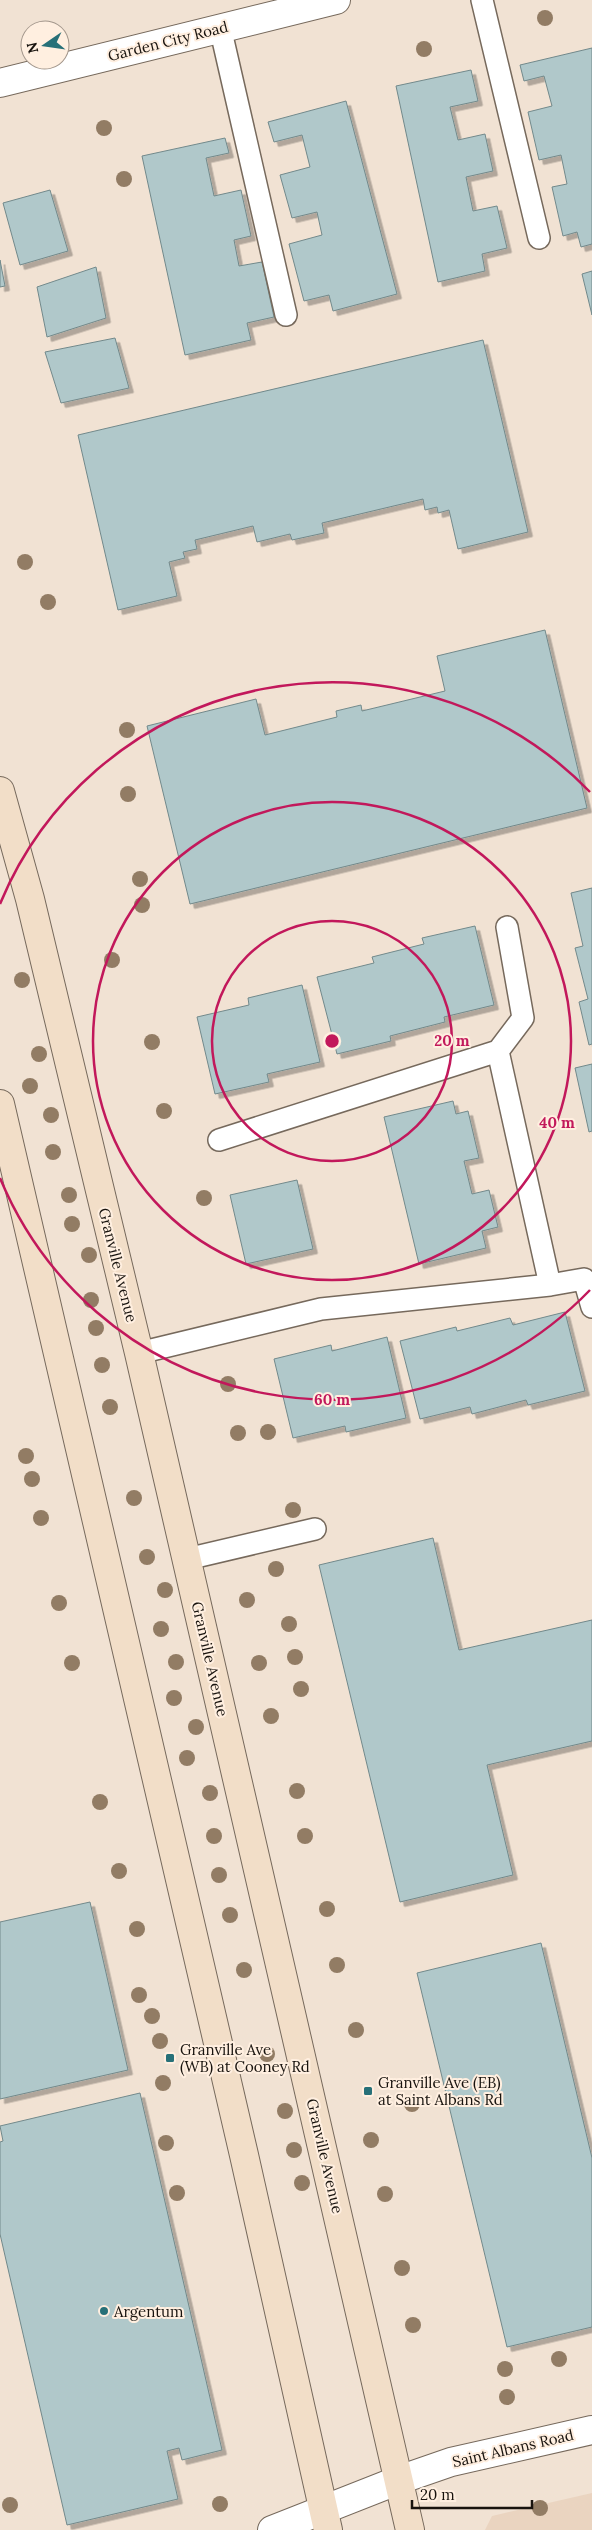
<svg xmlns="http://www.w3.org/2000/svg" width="592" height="2530" font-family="Lora,serif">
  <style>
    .built { fill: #ead4c0 }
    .building { fill: #b0c8ca; stroke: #72898b; filter: url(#shadow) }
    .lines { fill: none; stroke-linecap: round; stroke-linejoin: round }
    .service-casing { stroke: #76695c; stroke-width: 24 }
    .tertiary-casing { stroke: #76695c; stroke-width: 30 }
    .secondary-casing { stroke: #76695c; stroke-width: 30 }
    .service { stroke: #fff; stroke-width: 21 }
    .tertiary { stroke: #fff; stroke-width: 28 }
    .secondary { stroke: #f2dec8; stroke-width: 28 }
    .tree { fill: #927c64 }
    .ring { fill: none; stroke: #c2185b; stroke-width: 2.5 }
    .poi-dot { fill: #277078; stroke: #ffefe0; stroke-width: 2 }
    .labels { text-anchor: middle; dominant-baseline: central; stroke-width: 4; stroke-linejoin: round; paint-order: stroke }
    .street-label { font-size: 15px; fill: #18130e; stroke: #ffefe0 }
    .poi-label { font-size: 15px; fill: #18130e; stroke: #ffefe0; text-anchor: start }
    .centre { fill: #c2185b; stroke: #ffefe0; stroke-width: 2.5 }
    .ring-label { font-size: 15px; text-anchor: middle; font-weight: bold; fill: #c2185b; stroke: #ffefe0; stroke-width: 4; stroke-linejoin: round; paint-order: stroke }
  </style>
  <defs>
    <filter id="shadow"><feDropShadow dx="4.5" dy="4.5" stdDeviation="0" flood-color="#0004"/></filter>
  </defs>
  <rect width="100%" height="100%" fill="#f1e2d3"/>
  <path class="built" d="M592 2493V2530H485L492 2516Z"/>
  <path class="building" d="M592 48V244L581 247 577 232 563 236 552 187 567 184 561 155 539 160 528 112 552 106 544 76 524 81 520 65Z
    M471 70 478 101 450 107 458 140 485 134 493 171 466 177 473 211 497 206 507 248 482 254 485 271 438 282 396 86Z
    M346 101 397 294 333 311 329 295 304 301 289 244 322 235 317 212 292 218 280 175 310 167 302 135 274 142 268 122Z
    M225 138 229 153 206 158 214 196 241 190 251 236 234 240 239 266 262 262 274 317 247 323 251 340 185 355 142 156Z
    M50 190 68 251 20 265 3 203Z
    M0 260 5 286 0 287Z
    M96 267 106 318 47 337 37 287Z
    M592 271V315L582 274Z
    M115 338 129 388 61 403 45 352Z
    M483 340 528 532 458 549 449 510 438 513 437 507 425 510 423 499 322 523 324 533 292 540 290 534 257 542 253 526 195 540 197 549 183 552 185 558 169 562 177 596 118 610 78 435Z
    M545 630 587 808 190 904 147 726 256 699 265 735 337 717 336 711 361 705 362 711 445 691 437 656Z
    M592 888V1044L589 1045 579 1002 588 999 575 948 583 946 571 893Z
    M475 926 494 1005 444 1017 445 1022 390 1036 391 1041 337 1054 317 977 374 963 372 957 424 944 422 938Z
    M302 985 320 1062 267 1074 269 1082 215 1094 197 1017 249 1005 248 998Z
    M592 1064V1131L589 1132 575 1068Z
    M453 1101 456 1114 468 1111 479 1158 464 1161 472 1194 489 1190 498 1227 482 1231 486 1248 419 1264 384 1117Z
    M297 1180 313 1249 246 1264 230 1195Z
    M565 1312 585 1391 528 1405 526 1400 472 1414 470 1407 420 1419 400 1341 456 1327 457 1331 510 1318 513 1325Z
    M387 1337 406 1418 346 1432 345 1426 293 1438 274 1359 331 1345 332 1351Z
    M433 1538 459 1650 592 1620V1741L487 1765 513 1875 400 1902 319 1565Z
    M90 1902 128 2070 0 2099V1922Z
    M541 1943 592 2158V2327L507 2347 417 1973Z
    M140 2093 222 2450 182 2460 179 2448 167 2451 178 2499 67 2525 0 2234V2142L3 2141 0 2126Z"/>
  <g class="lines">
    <g class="service-casing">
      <path id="service" d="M482 0 539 238
        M220 27 286 315
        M498 1051 523 1018 507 927
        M219 1140 498 1051 550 1285
        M139 1353 321 1309 550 1285 584 1279 592 1307
        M187 1559 315 1529"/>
    </g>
    <g class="tertiary-casing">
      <path id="tertiary" d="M0 83 336 0
        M272 2530 399 2480 451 2462 592 2430"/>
    </g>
    <g class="secondary-casing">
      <path id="secondary" d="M0 791 30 899 139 1353 410 2530
        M0 1104 244 2155 328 2530"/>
    </g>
    <use href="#service" class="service"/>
    <use href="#tertiary" class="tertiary"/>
    <use href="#secondary" class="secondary"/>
  </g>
  <g class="tree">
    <circle cx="545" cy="18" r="8"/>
    <circle cx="424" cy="49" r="8"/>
    <circle cx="104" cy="128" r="8"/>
    <circle cx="124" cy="179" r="8"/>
    <circle cx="25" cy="562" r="8"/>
    <circle cx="48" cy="602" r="8"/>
    <circle cx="127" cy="730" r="8"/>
    <circle cx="128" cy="794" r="8"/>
    <circle cx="140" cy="879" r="8"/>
    <circle cx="142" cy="905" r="8"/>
    <circle cx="112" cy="960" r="8"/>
    <circle cx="22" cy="980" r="8"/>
    <circle cx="152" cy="1042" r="8"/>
    <circle cx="39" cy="1054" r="8"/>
    <circle cx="30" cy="1086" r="8"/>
    <circle cx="164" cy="1111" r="8"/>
    <circle cx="51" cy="1115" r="8"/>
    <circle cx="53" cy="1152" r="8"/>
    <circle cx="69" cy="1195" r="8"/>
    <circle cx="204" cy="1198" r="8"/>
    <circle cx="72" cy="1224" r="8"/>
    <circle cx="89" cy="1255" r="8"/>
    <circle cx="91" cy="1300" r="8"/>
    <circle cx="96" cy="1328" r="8"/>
    <circle cx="102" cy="1365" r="8"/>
    <circle cx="228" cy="1384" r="8"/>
    <circle cx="110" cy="1407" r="8"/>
    <circle cx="268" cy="1432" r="8"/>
    <circle cx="238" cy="1433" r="8"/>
    <circle cx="26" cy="1456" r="8"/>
    <circle cx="32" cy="1479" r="8"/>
    <circle cx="134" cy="1498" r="8"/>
    <circle cx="293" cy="1510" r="8"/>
    <circle cx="41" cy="1518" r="8"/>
    <circle cx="147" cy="1557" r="8"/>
    <circle cx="276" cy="1569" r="8"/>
    <circle cx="165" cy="1590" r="8"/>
    <circle cx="247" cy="1600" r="8"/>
    <circle cx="59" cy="1603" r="8"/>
    <circle cx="289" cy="1624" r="8"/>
    <circle cx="161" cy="1629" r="8"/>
    <circle cx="295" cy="1657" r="8"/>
    <circle cx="176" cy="1662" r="8"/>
    <circle cx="72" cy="1663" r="8"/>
    <circle cx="259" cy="1663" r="8"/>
    <circle cx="301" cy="1689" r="8"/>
    <circle cx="174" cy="1698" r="8"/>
    <circle cx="271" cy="1716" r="8"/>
    <circle cx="196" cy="1727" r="8"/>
    <circle cx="187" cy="1758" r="8"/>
    <circle cx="297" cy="1791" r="8"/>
    <circle cx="210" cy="1793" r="8"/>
    <circle cx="100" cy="1802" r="8"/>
    <circle cx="214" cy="1836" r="8"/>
    <circle cx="305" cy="1836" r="8"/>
    <circle cx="119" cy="1871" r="8"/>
    <circle cx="219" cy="1875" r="8"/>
    <circle cx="327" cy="1909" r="8"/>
    <circle cx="230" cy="1915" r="8"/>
    <circle cx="137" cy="1929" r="8"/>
    <circle cx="337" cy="1965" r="8"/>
    <circle cx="244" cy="1970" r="8"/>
    <circle cx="139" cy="1995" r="8"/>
    <circle cx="152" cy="2016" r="8"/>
    <circle cx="356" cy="2030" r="8"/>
    <circle cx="160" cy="2041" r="8"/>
    <circle cx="267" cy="2054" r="8"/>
    <circle cx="163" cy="2083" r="8"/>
    <circle cx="412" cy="2104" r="8"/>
    <circle cx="285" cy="2111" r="8"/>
    <circle cx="371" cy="2140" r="8"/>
    <circle cx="166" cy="2143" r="8"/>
    <circle cx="294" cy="2150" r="8"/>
    <circle cx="302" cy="2183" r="8"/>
    <circle cx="177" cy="2193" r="8"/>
    <circle cx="385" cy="2194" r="8"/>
    <circle cx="402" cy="2268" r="8"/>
    <circle cx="413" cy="2325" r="8"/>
    <circle cx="559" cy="2359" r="8"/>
    <circle cx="505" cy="2369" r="8"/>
    <circle cx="507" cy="2397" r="8"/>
    <circle cx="220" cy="2504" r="8"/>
    <circle cx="10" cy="2505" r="8"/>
    <circle cx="540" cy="2508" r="8"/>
  </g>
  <g class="ring">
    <circle cx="332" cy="1041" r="120"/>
    <circle cx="332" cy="1041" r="239"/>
    <path d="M590 1290A359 359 0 0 1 0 1178M0 904A359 359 0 0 1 590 792"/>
  </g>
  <g class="poi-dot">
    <rect x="165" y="2053" width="10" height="10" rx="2.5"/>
    <rect x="363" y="2086" width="10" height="10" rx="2.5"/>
    <circle cx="104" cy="2311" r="5"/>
  </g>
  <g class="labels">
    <g class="street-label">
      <text transform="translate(168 41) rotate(-14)">Garden City Road</text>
      <text transform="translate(118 1265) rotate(76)">Granville Avenue</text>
      <text transform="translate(210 1659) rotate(77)">Granville Avenue</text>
      <text transform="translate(325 2156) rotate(77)">Granville Avenue</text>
      <text transform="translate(513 2448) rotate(-13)">Saint Albans Road</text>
    </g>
    <g class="poi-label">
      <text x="180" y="2049">Granville Ave<tspan x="180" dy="17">(WB) at Cooney Rd</tspan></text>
      <text x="378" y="2082">Granville Ave (EB)<tspan x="378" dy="17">at Saint Albans Rd</tspan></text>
      <text x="114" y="2311">Argentum</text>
    </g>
  </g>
  <circle cx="332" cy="1041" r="8" class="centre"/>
  <g class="ring-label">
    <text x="452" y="1046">20 m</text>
    <text x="557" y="1128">40 m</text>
    <text x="332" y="1405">60 m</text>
  </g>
  <g transform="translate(45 45) rotate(257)"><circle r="24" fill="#ffefe0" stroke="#a3978c"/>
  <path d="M0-4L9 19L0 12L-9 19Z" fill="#277078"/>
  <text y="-8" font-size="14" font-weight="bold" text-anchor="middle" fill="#18130e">N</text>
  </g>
  <path d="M412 2500v8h120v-8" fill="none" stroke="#18130e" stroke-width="2.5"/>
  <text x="420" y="2500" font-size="15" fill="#18130e" stroke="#ffefe0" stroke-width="4" paint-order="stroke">20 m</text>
</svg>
